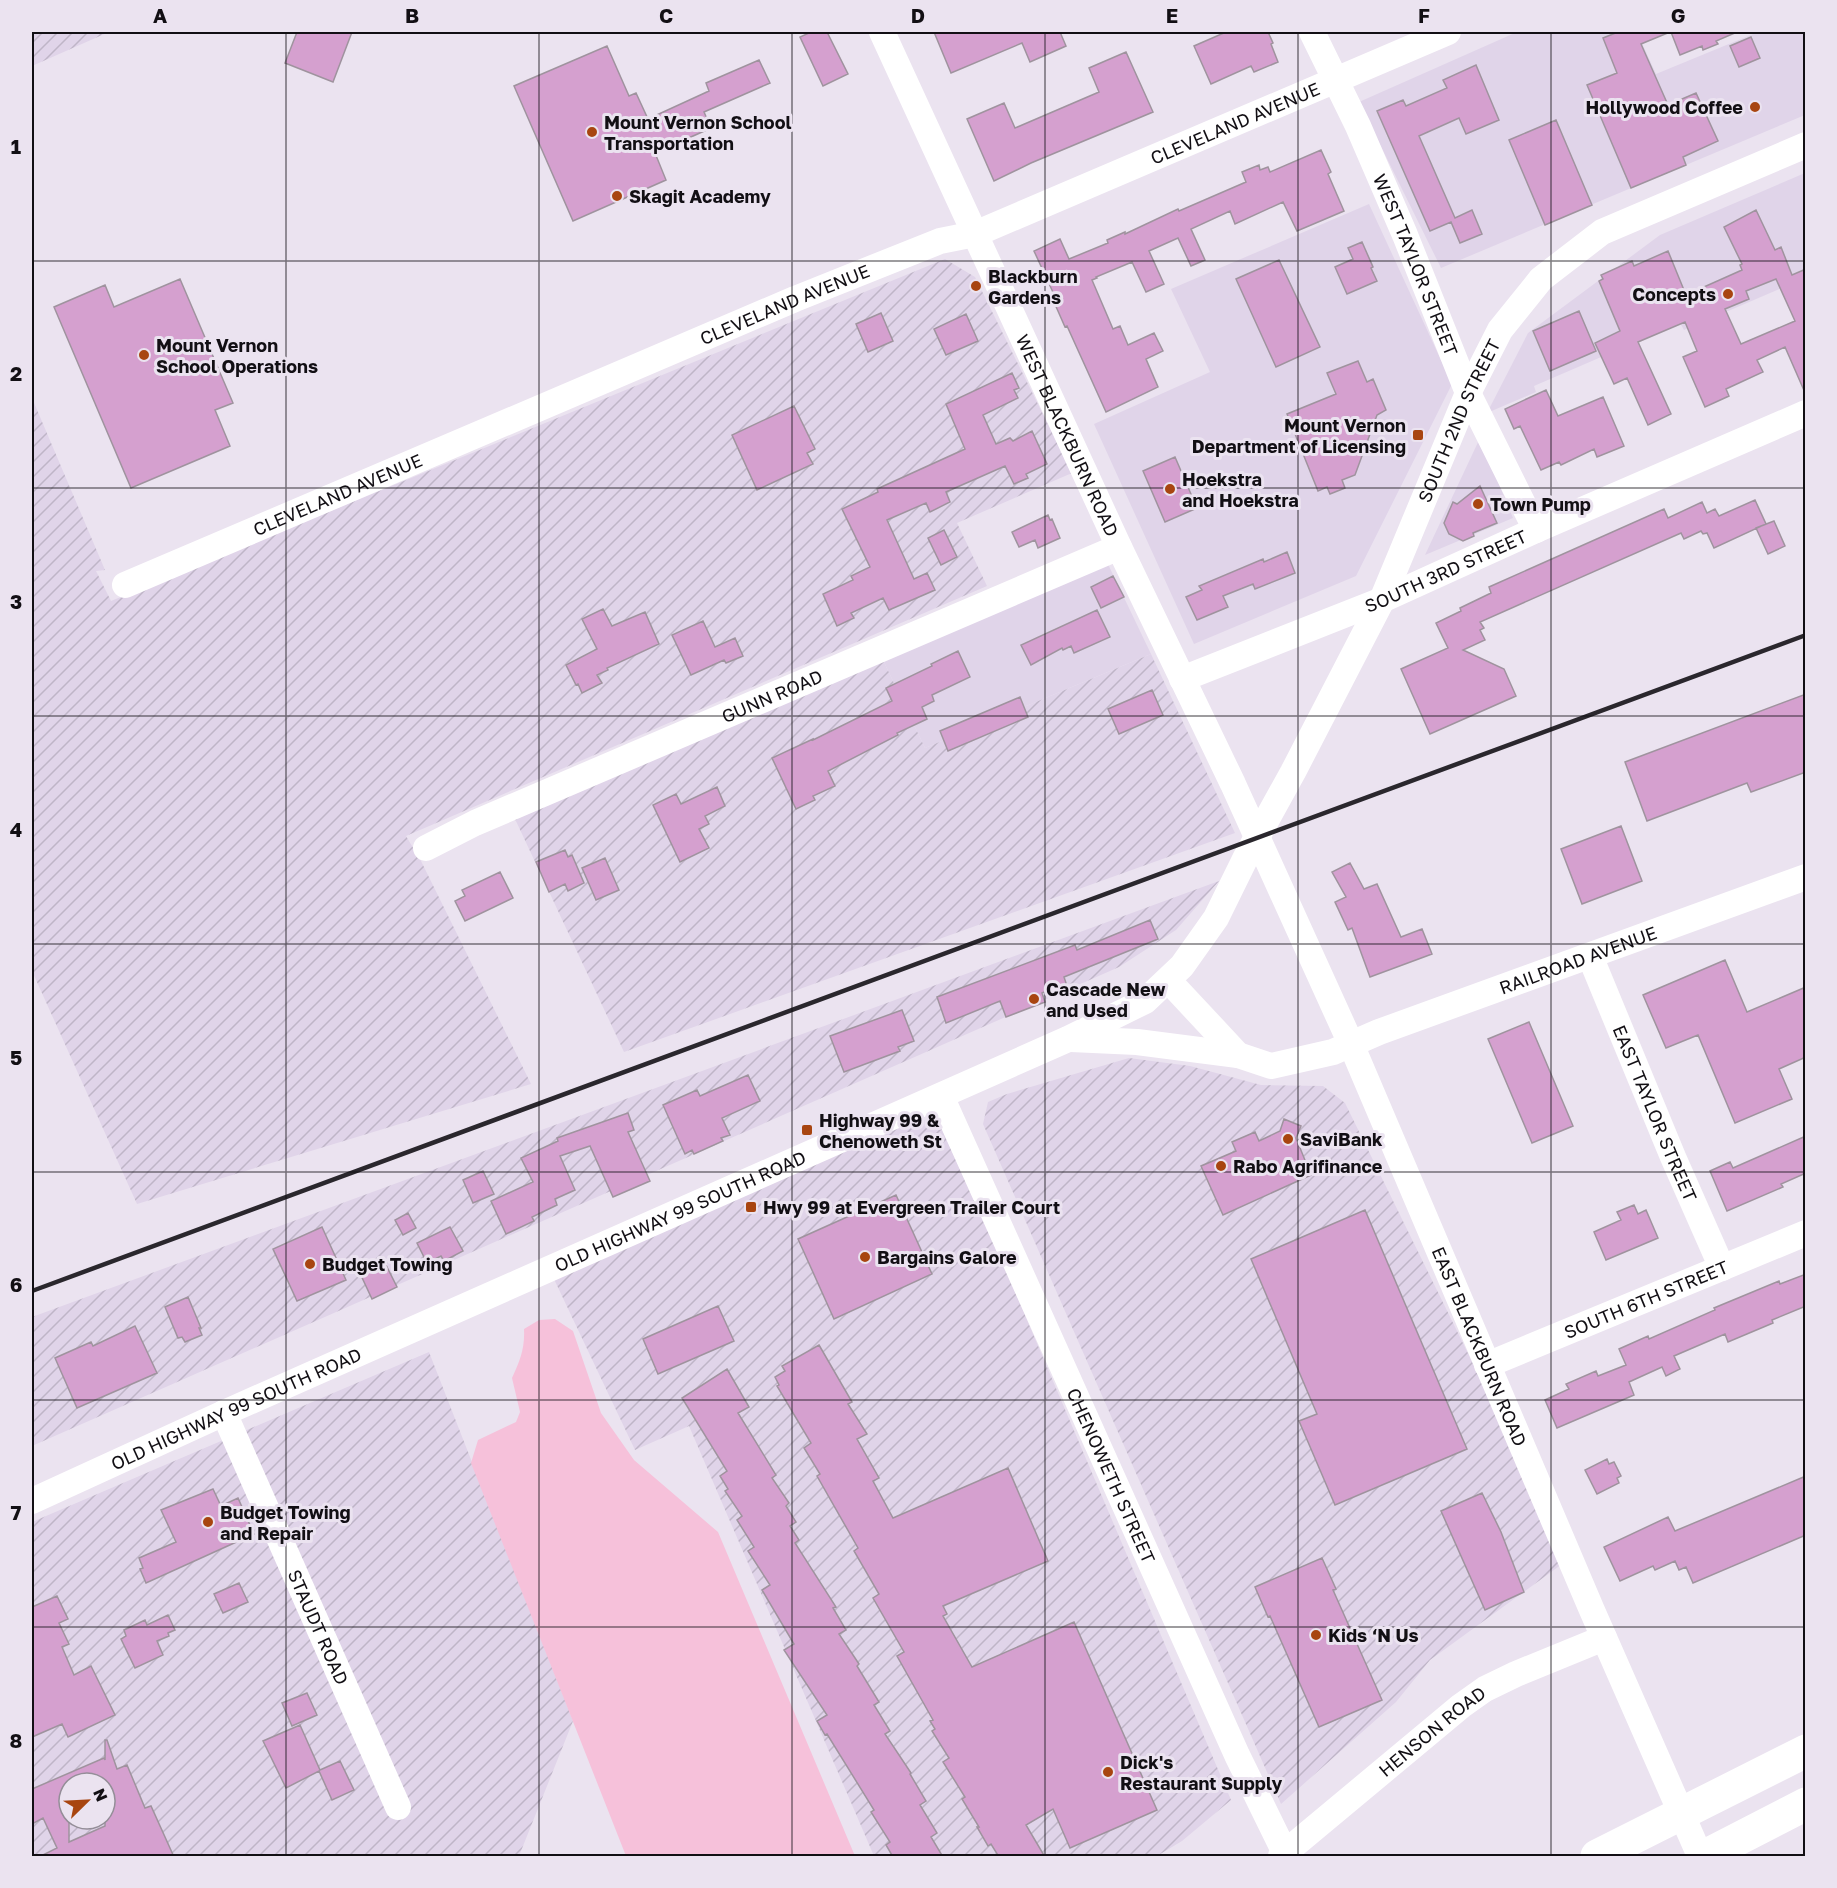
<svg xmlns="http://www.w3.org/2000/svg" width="1837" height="1888" font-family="'Golos Text',sans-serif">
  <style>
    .built { fill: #e0d4e9 }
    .industrial { fill: url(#industrial-furrows); fill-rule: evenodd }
    .grass { fill: #f6c1da }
    .building { fill: #d5a0cf; stroke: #9f939e; stroke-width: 1.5; fill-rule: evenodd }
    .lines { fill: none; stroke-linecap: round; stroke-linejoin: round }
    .minor { stroke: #fff; stroke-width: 26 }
    .highway { stroke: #fff; stroke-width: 33 }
    .rail { stroke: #2a272d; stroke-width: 4.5 }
    .grid { fill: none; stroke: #120f14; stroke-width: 1.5; stroke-opacity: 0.55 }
    .poi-dot { fill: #a84510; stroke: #ebe3f0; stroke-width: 2 }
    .labels { text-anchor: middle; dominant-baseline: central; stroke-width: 6; stroke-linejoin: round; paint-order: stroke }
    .poi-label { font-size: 18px; font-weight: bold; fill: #120f14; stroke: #ebe3f0; text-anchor: start }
    .street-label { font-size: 18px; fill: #120f14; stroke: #ebe3f0 }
    .neatline { fill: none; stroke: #120f14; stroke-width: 2 }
    .grid-label { font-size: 20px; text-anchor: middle; font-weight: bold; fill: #120f14 }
  </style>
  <defs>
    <pattern id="industrial-furrows" width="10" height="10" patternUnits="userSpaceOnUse" patternTransform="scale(1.5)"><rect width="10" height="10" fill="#e0d4e9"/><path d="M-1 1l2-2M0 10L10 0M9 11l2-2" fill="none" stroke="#bfb5c7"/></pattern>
  </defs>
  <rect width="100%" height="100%" fill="#ebe3f0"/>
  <path class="built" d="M1517 32H1637L1656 74 1758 32H1805V115L1441 268 1359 102Z
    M1805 173V278L1684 330 1680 323 1534 386 1536 392 1487 413 1528 333 1660 235Z
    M1369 204 1452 384 1356 576 1194 644 1094 424 1210 372 1171 289Z
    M1480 438 1513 518 1425 555Z
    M1106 560 1151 654 925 748 882 658Z"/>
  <path class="industrial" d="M32 32H109L32 66Z
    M945 259 975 277 1072 473 957 523 987 586 406 836 421 861 531 1084 137 1204 32 971V398L105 570 96 571 111 601Z
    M1151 654 1235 833 624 1052 515 819 882 658 925 748Z
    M1219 881 1176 930 1119 967 32 1446V1317Z
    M1129 1058 1190 1066 1261 1085 1323 1086 1345 1103 1569 1559 1430 1660 1396 1702 1281 1804 983 1124 988 1102 1007 1094Z
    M931 1120 948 1134 1231 1800 1182 1841 1157 1856H874L689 1426 635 1450 553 1277 904 1121Z
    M429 1352 573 1721 519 1856H32V1522ZM69 1783H105V1819H69Z"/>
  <path class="grass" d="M555 1319 573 1331 601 1413 634 1460 718 1532 855 1856H626L471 1463 478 1440 516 1422 520 1412 512 1378C520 1361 525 1348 524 1329L539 1320Z"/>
  <path class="building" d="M297 32H352L333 82 285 63Z
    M811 32H827L848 74 823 86 800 37Z
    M934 32H1060L1066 46 1030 62 1022 43 951 73Z
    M1226 32H1268L1273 43 1271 44 1278 62 1254 72 1251 66 1211 84 1194 46Z
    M1618 32H1670L1641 44 1668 105 1696 93 1718 141 1683 157 1686 165 1631 188 1587 85 1617 73 1603 38Z
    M1671 32H1737L1716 41 1718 44 1703 50 1702 46 1680 55Z
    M1751 37 1760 58 1739 67 1730 46Z
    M607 46 629 96 636 93 648 119 709 91 706 83 759 60 770 83 704 112 711 128 655 153 666 180 573 221 514 86Z
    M1126 52 1153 112 1031 163 994 181 967 119 1004 103 1015 128 1099 92 1089 68Z
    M1476 65 1499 120 1466 134 1459 118 1419 136 1455 218 1472 210 1482 234 1460 243 1451 222 1430 231 1377 111 1403 100 1406 106 1447 88 1443 80Z
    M1556 120 1592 205 1545 225 1509 140Z
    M1321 150 1331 172 1328 174 1344 211 1297 231 1283 202 1235 224 1230 211 1191 229 1205 260 1191 266 1178 238 1149 251 1164 284 1146 292 1132 262 1096 277 1097 278 1092 280 1113 329 1120 326 1128 345 1154 333 1163 351 1146 359 1158 387 1106 412 1067 326 1065 327 1054 302 1057 301 1034 251 1060 239 1069 259 1108 243 1107 240 1125 232V234L1178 209 1179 211 1246 182 1242 172 1259 165 1260 170 1268 167 1270 172Z
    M1756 210 1775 250 1781 247 1792 275 1806 269V395L1785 347 1757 360 1763 372 1726 389 1729 396 1705 407 1683 357 1697 351 1685 322 1638 342 1671 414 1648 425 1627 378 1614 384 1595 343 1620 331 1599 281 1603 279 1601 275 1632 261 1634 266 1668 251 1686 295 1742 270 1740 265 1742 264 1724 227ZM1776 279 1795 321 1741 344 1725 309 1749 299 1746 291Z
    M1362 242 1373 267 1371 268 1377 281 1347 294 1335 267 1353 259 1348 248Z
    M1279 260 1320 347 1276 367 1236 279Z
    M180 279 233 403 215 410 230 446 131 488 54 307 105 285 114 307Z
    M1579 311 1596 351 1550 371 1533 331Z
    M881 313 893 341 868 352 856 324Z
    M966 314 978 341 946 355 934 329Z
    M1358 361 1367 382 1373 379 1386 410 1377 415 1355 475 1342 480 1345 488 1330 494 1327 487 1318 491 1287 414 1336 394 1327 373Z
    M1012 373 1019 388 1014 390 1018 398 983 415 996 444 1010 438 1013 441 1032 431 1047 464 1026 474 1028 478 1014 484 1005 466 946 492 950 502 930 512 926 503 887 520 914 579 927 573 935 590 889 610 883 598 851 613 854 618 837 626 823 594 853 580 851 576 870 567 842 509 878 492 877 489 965 449 946 404Z
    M1546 390 1558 416 1603 397 1624 446 1597 457 1594 449 1561 465 1559 462 1541 470 1520 426 1514 429 1505 409Z
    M794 406 815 449 807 453 813 464 757 490 732 435Z
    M1175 457 1197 508 1165 522 1143 471Z
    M1480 486 1497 523 1473 533 1474 536 1463 541 1449 534 1444 523 1453 502 1457 504Z
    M1755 500 1766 524 1714 548 1707 533 1703 534 1701 531 1684 539 1681 533 1480 622 1484 628 1480 630 1485 640 1463 650 1504 669 1516 696 1430 734 1401 669 1448 648 1436 623 1461 611 1460 608 1491 593 1489 587 1664 509 1668 518 1702 502 1707 513 1715 509 1719 516Z
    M1048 515 1050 520 1052 519 1060 538 1038 548 1035 540 1019 547 1012 532Z
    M1774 521 1785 546 1768 554 1756 528Z
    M944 530 957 557 941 565 928 538Z
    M1287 552 1295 573 1255 589 1253 584 1223 596 1228 607 1197 620 1186 597 1202 590 1199 586 1263 559 1264 562Z
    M1113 576 1124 597 1101 608 1091 587Z
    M603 609 612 626 645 612 659 644 607 668 608 670 597 675 602 683 582 693 578 684 576 685 566 665 597 649 582 619Z
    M1097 610 1110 637 1074 653 1071 646 1063 650 1062 648 1031 665 1021 645Z
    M703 621 715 647 735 638 743 656 726 663 724 660 691 675 672 635Z
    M958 651 970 677 932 695 934 701 922 707 927 719 897 733 898 735 828 771 835 786 813 796 815 800 796 809 772 758 813 739V740L892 701 886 688 932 666 931 664Z
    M1152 690 1163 715 1119 734 1108 709Z
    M1806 694V772L1751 792 1747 783 1647 821 1625 762Z
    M1020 697 1028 717 948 751 940 731Z
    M717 787 725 806 705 816 709 824 699 829 709 848 680 862 653 805 676 794 681 804Z
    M1621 826 1642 881 1582 904 1561 849Z
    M565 850 568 857 572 855 584 883 568 891 565 884 549 892 536 862Z
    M605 858 619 890 596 900 582 868Z
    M1350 863 1364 889 1377 884 1401 937 1422 929 1432 954 1370 977 1352 928 1348 930 1335 902 1346 897 1332 872Z
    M500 872 513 898 465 921 455 901 465 896 462 890Z
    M1150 920 1158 939 1064 977 1066 983 1042 993 1045 1002 1006 1017 1000 1001 946 1023 937 997 1075 945 1077 950Z
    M1725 960 1747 1012 1806 987V1057L1779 1069 1792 1099 1735 1123 1698 1035 1666 1048 1643 995Z
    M902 1010 914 1041 898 1047 900 1051 844 1072 830 1036Z
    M1529 1022 1573 1126 1532 1143 1488 1039Z
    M748 1075 760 1101 722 1118 730 1135 721 1138 723 1141 694 1154 692 1150 685 1154 663 1105 697 1090 700 1096Z
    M628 1113 634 1130 628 1132 650 1181 613 1197 590 1146 560 1156 575 1190 555 1199 557 1205 532 1217 534 1221 506 1234 491 1201 533 1182 521 1158 558 1141 557 1138Z
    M1284 1119 1301 1126 1296 1138 1311 1175 1223 1215 1201 1166 1236 1151 1232 1142 1255 1132 1259 1141 1280 1131Z
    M1806 1136V1173L1781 1184 1783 1187 1727 1211 1710 1171 1730 1162 1733 1168Z
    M483 1171 494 1194 473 1203 463 1180Z
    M896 1195 932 1274 834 1319 798 1239Z
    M1634 1205 1638 1214 1646 1210 1658 1238 1606 1260 1594 1232 1621 1220 1617 1212Z
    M1365 1210 1467 1449 1335 1505 1299 1421 1317 1414 1251 1259Z
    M408 1213 416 1228 403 1235 395 1220Z
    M322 1227 346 1280 297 1301 273 1249Z
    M450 1227 463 1251 444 1261 441 1256 427 1263 417 1243Z
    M382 1257 397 1287 372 1299 358 1269Z
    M1806 1274V1306L1772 1320 1773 1323 1728 1342 1725 1334 1674 1356 1680 1369 1666 1376 1662 1367 1629 1382 1634 1395 1557 1428 1545 1400 1569 1389 1566 1384 1596 1371 1598 1376 1626 1365 1619 1349 1648 1336 1649 1339 1715 1310 1714 1308 1779 1281 1780 1284Z
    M188 1297 201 1328H199L202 1335 185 1342 182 1337 178 1338 165 1307Z
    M718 1306 734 1341 658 1374 643 1339Z
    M135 1326 157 1373 77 1408 55 1358 91 1342 93 1346Z
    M819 1345 852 1402 848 1404 867 1434 857 1439 879 1478 873 1481 893 1518 1008 1468 1048 1561 943 1606 947 1614 943 1616 972 1667 1074 1622 1157 1810 1070 1848 1053 1809 1026 1825 1045 1857H999L991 1844 988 1846 977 1827H979L962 1799 965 1797 943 1762 949 1758 932 1731 935 1729 930 1721 933 1720 897 1656 904 1652 873 1598 879 1594 854 1551 858 1548 817 1476 820 1474 804 1448 811 1443 777 1386 779 1385 775 1377 785 1371 782 1366Z
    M727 1369 749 1407 738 1413 776 1475 772 1478 789 1503 786 1506 796 1522 790 1526 799 1540 795 1543 836 1607 833 1608 846 1630 839 1634 859 1664 857 1666 879 1702 874 1705 890 1731 885 1734 911 1773 910 1774 926 1801 920 1805 937 1833 931 1837 943 1857H893L886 1845 890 1842 871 1812 874 1810 827 1734 825 1735 817 1721 827 1715 784 1650 794 1644 762 1590 770 1585 748 1551 754 1547 737 1520 742 1516 725 1491 728 1489 720 1476 727 1471 682 1398Z
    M1607 1459 1609 1464 1614 1462 1621 1476 1617 1478 1619 1483 1597 1494 1585 1470Z
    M1806 1476V1535L1693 1583 1686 1567 1679 1570 1675 1561 1655 1570 1653 1566 1620 1581 1604 1547 1668 1517 1675 1531Z
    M213 1489 221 1506 238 1498 254 1534 146 1583 140 1569 143 1568 139 1558 176 1542 161 1510Z
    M1482 1493 1501 1532 1524 1592 1485 1610 1441 1511Z
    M1322 1558 1336 1589 1333 1590 1382 1700 1319 1727 1270 1616 1268 1617 1255 1587Z
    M239 1583 248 1602 223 1613 214 1594Z
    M57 1596 68 1619 59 1623 69 1644 62 1647 74 1675 91 1666 115 1715 68 1737 62 1724 32 1737V1607Z
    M168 1615 175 1630 168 1633 169 1636 157 1641 163 1655 135 1668 121 1639 126 1636 124 1630 145 1620 147 1625Z
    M307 1693 317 1715 292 1726 282 1703Z
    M300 1725 320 1770 340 1761 354 1790 332 1800 319 1771 286 1788 263 1741Z
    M105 1740H107L117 1769 127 1765 145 1808 151 1806 174 1857H39L57 1848 43 1818 32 1824V1789L104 1758 105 1760ZM69 1783H105V1826L69 1842Z"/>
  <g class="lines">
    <g class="minor">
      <path id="s1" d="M882 32 1119 547 1233 784 1351 1044 1591 1608 1700 1856"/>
      <path id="s2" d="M1312 32 1358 126 1405 235 1468 393 1536 530"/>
      <path id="s3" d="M125 585 795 299 940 241 975 234 1448 32"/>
      <path id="s4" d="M1182 679 1382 600 1536 530 1806 413"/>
      <path id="s5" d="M426 848 475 823 1119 547"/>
      <path id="s6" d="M1590 956 1673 1157 1722 1268"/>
      <path d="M1168 980 1238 1055"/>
      <path id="s7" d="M1071 1039 1137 1042 1238 1055 1271 1066 1333 1052 1379 1032 1806 877"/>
      <path id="s8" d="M941 1096 1237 1755 1285 1853"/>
      <path id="s9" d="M1487 1365 1806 1233"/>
      <path id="s10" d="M224 1413 398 1807"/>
      <path id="s11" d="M32 1501 224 1413 1068 1039 1145 1001 1182 966 1216 918 1246 857 1293 772 1382 600 1468 393 1500 330 1541 279 1602 232 1806 145"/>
      <path id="s12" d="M1281 1856 1461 1706 1485 1689 1516 1674 1604 1638"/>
    </g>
    <path class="highway" d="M1597 1856 1806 1751
      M1705 1856 1806 1804"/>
    <path class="rail" d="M32 1291 1806 635"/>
  </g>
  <path class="grid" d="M286 32V1856M539 32V1856M792 32V1856M1045 32V1856M1298 32V1856M1551 32V1856M32 261H1806M32 488H1806M32 716H1806M32 944H1806M32 1172H1806M32 1400H1806M32 1627H1806"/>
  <g class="poi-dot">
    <circle cx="1755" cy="107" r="6"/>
    <circle cx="592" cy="132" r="6"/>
    <circle cx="617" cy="196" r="6"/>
    <circle cx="976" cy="286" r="6"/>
    <circle cx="1728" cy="294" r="6"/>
    <circle cx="144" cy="355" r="6"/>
    <rect x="1412" y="429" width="12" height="12" rx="3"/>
    <circle cx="1170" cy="489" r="6"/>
    <circle cx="1478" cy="504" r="6"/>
    <circle cx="1034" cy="999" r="6"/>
    <rect x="801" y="1124" width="12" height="12" rx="3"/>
    <circle cx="1288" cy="1139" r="6"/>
    <circle cx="1221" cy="1166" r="6"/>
    <rect x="745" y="1201" width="12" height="12" rx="3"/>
    <circle cx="865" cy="1257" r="6"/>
    <circle cx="310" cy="1264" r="6"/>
    <circle cx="208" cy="1522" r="6"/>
    <circle cx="1316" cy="1635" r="6"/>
    <circle cx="1108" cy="1772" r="6"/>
  </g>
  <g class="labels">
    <g class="poi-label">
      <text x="1743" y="107" text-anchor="end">Hollywood Coffee</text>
      <text x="604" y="122">Mount Vernon School<tspan x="604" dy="21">Transportation</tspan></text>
      <text x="629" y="196">Skagit Academy</text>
      <text x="988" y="276">Blackburn<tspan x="988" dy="21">Gardens</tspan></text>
      <text x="1716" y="294" text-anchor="end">Concepts</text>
      <text x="156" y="345">Mount Vernon<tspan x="156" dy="21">School Operations</tspan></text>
      <text x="1406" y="425" text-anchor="end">Mount Vernon<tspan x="1406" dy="21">Department of Licensing</tspan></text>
      <text x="1182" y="479">Hoekstra<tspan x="1182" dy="21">and Hoekstra</tspan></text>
      <text x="1490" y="504">Town Pump</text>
      <text x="1046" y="989">Cascade New<tspan x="1046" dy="21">and Used</tspan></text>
      <text x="819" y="1120">Highway 99 &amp;<tspan x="819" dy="21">Chenoweth St</tspan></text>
      <text x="1300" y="1139">SaviBank</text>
      <text x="1233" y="1166">Rabo Agrifinance</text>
      <text x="763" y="1207">Hwy 99 at Evergreen Trailer Court</text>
      <text x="877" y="1257">Bargains Galore</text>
      <text x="322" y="1264">Budget Towing</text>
      <text x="220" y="1512">Budget Towing<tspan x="220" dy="21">and Repair</tspan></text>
      <text x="1328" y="1635">Kids ‘N Us</text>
      <text x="1120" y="1762">Dick's<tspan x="1120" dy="21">Restaurant Supply</tspan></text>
    </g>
    <g class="street-label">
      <text stroke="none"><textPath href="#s3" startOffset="1203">CLEVELAND AVENUE</textPath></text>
      <text stroke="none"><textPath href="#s2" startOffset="255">WEST TAYLOR STREET</textPath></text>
      <text stroke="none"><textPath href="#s3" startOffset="717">CLEVELAND AVENUE</textPath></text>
      <text stroke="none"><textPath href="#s11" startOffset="1884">SOUTH 2ND STREET</textPath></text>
      <text stroke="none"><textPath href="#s1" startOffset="444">WEST BLACKBURN ROAD</textPath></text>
      <text stroke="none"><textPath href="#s3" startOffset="231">CLEVELAND AVENUE</textPath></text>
      <text stroke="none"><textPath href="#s4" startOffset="285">SOUTH 3RD STREET</textPath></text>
      <text stroke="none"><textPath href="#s5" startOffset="378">GUNN ROAD</textPath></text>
      <text stroke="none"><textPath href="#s7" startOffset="528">RAILROAD AVENUE</textPath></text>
      <text stroke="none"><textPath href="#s6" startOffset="170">EAST TAYLOR STREET</textPath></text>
      <text stroke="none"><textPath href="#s11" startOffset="710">OLD HIGHWAY 99 SOUTH ROAD</textPath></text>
      <text stroke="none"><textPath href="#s9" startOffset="172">SOUTH 6TH STREET</textPath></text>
      <text stroke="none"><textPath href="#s1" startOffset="1444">EAST BLACKBURN ROAD</textPath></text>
      <text stroke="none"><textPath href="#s11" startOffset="224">OLD HIGHWAY 99 SOUTH ROAD</textPath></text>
      <text stroke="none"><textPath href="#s8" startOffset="416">CHENOWETH STREET</textPath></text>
      <text stroke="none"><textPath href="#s10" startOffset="234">STAUDT ROAD</textPath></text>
      <text stroke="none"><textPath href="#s12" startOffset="196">HENSON ROAD</textPath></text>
    </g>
  </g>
  <rect width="1837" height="1888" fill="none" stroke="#ebe3f0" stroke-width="66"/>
  <g transform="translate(87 1801) rotate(66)"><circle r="28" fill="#ebe3f0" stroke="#948e98" stroke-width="1.5"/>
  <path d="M0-4.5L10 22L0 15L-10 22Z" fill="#a84510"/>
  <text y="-9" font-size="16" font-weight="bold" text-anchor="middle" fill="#120f14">N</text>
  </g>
  <rect x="33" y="33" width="1771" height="1822" class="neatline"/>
  <g class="grid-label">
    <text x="160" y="23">A</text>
    <text x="412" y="23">B</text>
    <text x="666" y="23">C</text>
    <text x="918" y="23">D</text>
    <text x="1172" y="23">E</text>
    <text x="1424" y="23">F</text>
    <text x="1678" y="23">G</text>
    <text x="16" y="154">1</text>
    <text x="16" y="381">2</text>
    <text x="16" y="609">3</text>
    <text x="16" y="837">4</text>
    <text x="16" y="1065">5</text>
    <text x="16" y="1292">6</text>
    <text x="16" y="1520">7</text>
    <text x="16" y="1748">8</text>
  </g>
</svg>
